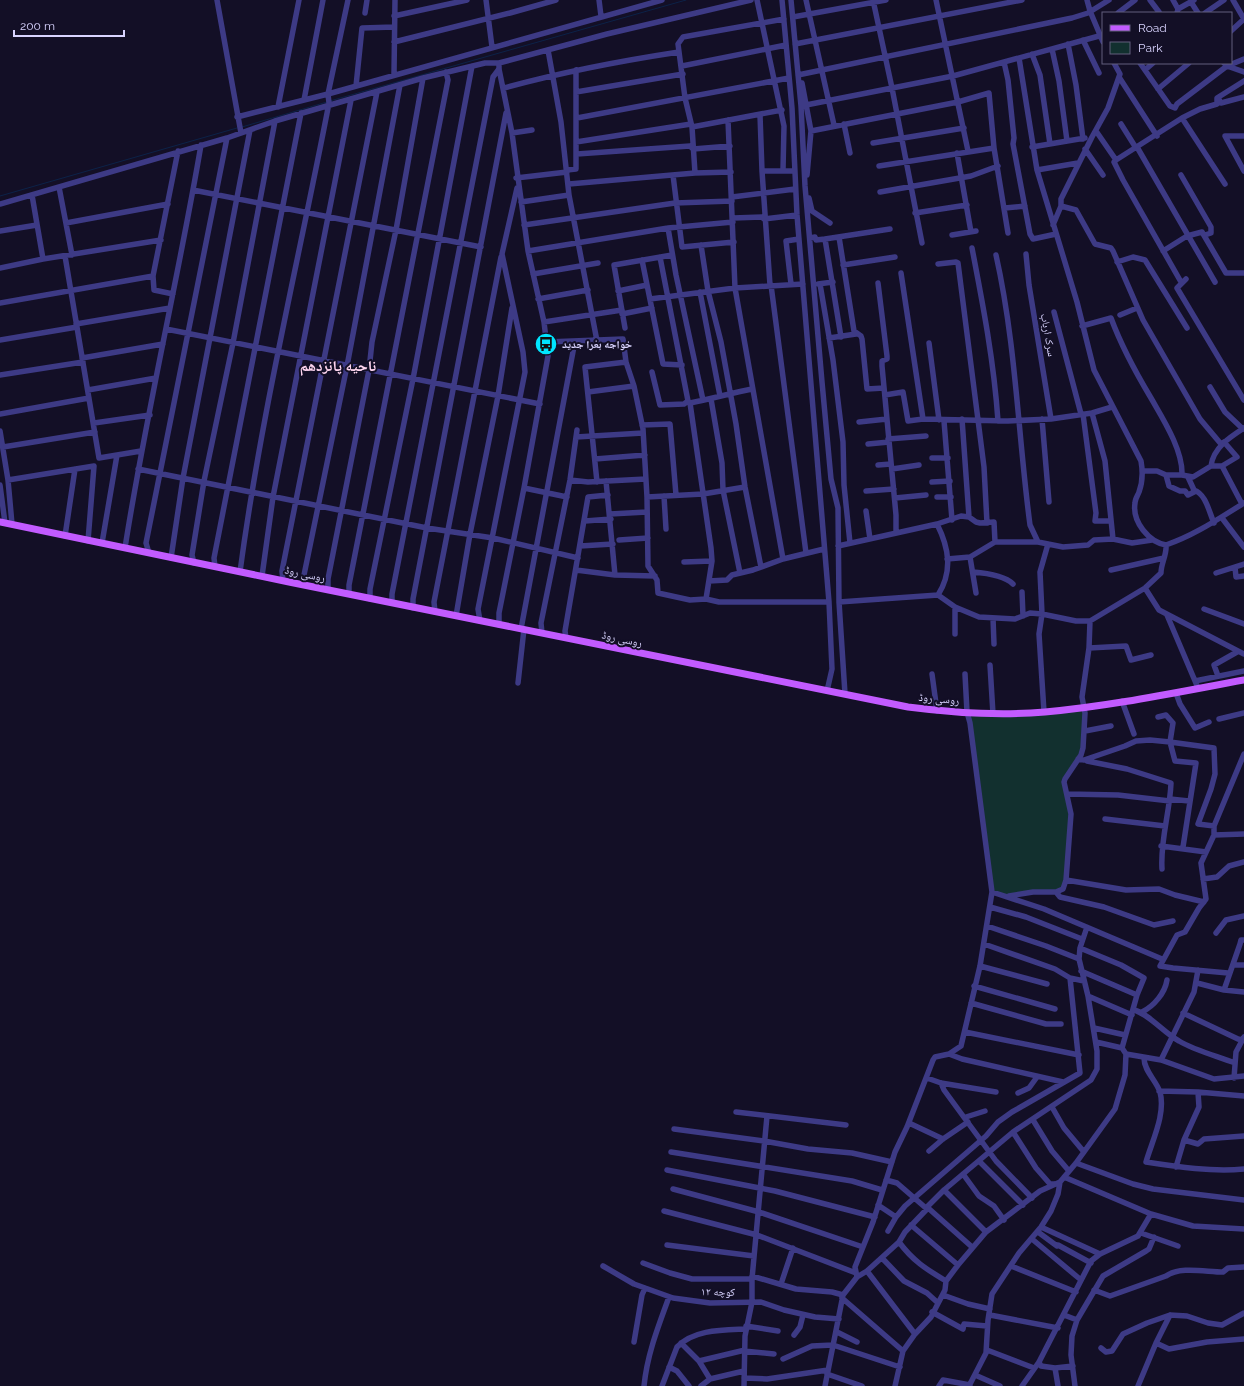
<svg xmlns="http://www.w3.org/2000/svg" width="1244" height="1386" font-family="Raleway,'Noto Naskh Arabic',sans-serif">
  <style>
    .green { fill: #12302f }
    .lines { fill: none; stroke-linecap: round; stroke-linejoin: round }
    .stream { stroke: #0c2248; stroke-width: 1 }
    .minor { stroke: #3d3a85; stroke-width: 5.5 }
    .major { stroke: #c25bff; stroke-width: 7 }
    .labels { text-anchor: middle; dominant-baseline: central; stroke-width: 4; stroke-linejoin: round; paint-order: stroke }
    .street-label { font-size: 11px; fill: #d9d4ff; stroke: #130f26 }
    .poi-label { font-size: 11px; font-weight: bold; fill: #d9d4ff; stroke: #130f26; text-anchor: start }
    .district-label { font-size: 15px; font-weight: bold; fill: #ffd6f0; stroke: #130f26 }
  </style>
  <rect width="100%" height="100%" fill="#130f26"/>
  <path class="green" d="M1085 706 1083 748 1065 778 1071 814 1063 889 1009 896 992 892 967 712 982 714Z"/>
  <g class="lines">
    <path class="stream" d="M330 101 686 0
      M242 127 327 102
      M0 196 237 128"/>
    <path class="minor" d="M217 0 241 133
      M486 0 492 47
      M599 0 601 16
      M757 0 784 126 783 170
      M782 0 792 108 797 215 829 602 832 669 827 691
      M791 0 801 106 805 186 822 382 831 479 838 508 839 602 845 694
      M806 0 834 125
      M873 0 892 88 922 243
      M936 0 968 151
      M1087 0 1090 11 1103 42
      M1150 0 1159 12
      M1173 0 1178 9
      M1191 2 1198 13
      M365 13 367 0
      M1118 13 1135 0
      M1177 13 1178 9 1194 0
      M1205 13 1224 0
      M394 16 467 0
      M793 17 886 0
      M1231 31 1244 19 1233 0
      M1083 40 1099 73
      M394 42 510 13 556 0
      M795 44 1022 0
      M1068 44 1076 85 1083 139
      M1052 49 1059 81 1067 141
      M548 50 561 122 569 195 597 341
      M1032 54 1040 75 1050 144
      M1004 62 1008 80 1014 138 1013 144 1030 234 1033 239 1056 234
      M499 63V69L512 133 528 251 544 322 548 356 524 488 499 613V625
      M1140 63 1170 106 1175 108 1177 104 1227 66 1244 59
      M1224 63 1227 66 1244 72
      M682 66 786 45
      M1145 70 1153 63
      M394 74 395 0
      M798 75 1072 18 1088 13 1109 0
      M1119 77 1157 136
      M802 83 811 131 807 175
      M356 86 362 28 394 27
      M504 88C562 72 620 61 679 52
      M1158 89 1189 63
      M576 92 683 74
      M1218 98 1221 103 1244 97
      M304 100 323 0
      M801 106 953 76 1099 36
      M278 107 299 0
      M760 115 762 171 770 285
      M237 117 328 94 662 0
      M577 118 789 78
      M1182 118 1225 184
      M728 120 735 288 783 559
      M844 124 850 153
      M1121 124 1136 148
      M692 127 782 110
      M811 131 958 102 989 93 994 148 1008 233
      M1096 131 1116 160 1114 162 1123 180 1181 282
      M512 133 532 130
      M1244 136H1225L1244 171
      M576 142 691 124
      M873 143 964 128
      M1032 147 1085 138
      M1137 147 1215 282
      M1085 149 1103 175
      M957 153 971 232
      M577 154 690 146 693 149 730 146
      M1116 160 1182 118 1200 109 1217 104V98L1244 81
      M879 166 994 148
      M567 170 576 169V70
      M1037 170 1078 163
      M762 171H795
      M695 173 692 127 685 98 678 44 683 37 784 19
      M673 175 682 247 734 242
      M1181 175 1211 227V233L1205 235
      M516 178 567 172
      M569 184 695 173 731 172
      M59 187 72 255
      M193 190 481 247
      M880 192 971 176 998 166
      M32 195 43 259
      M732 197 795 189
      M809 198 812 211 830 223
      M521 202 569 195
      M0 204 227 138 275 121 423 78 485 63H499L607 34 751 0
      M1061 206 1076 210 1095 244 1111 248 1113 251 1143 320 1200 419 1221 444
      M1005 208 1025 206
      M915 213 967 205
      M733 218 762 217 764 219 797 215
      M66 223 168 204
      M524 225 675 203 732 201
      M1053 225 1061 206V199L1092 137 1108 108 1120 74 1114 63
      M668 228 676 275 703 400
      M0 231 37 225
      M952 235 976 231
      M839 237 854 331 861 336 862 339 867 389 884 388
      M810 238 815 237 816 240 825 239 890 229
      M825 239 841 337
      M701 245 708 291 721 342 736 424 745 487 761 567
      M972 248C983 305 994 362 998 421
      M528 251 668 228 733 222
      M1163 251 1187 236 1202 232 1226 273H1244
      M1026 254 1029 285 1051 419
      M996 255C1016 344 1018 435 1030 525L1038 542
      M65 256 99 458 141 451
      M660 257 688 401 690 403 711 548 712 561 706 599
      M642 260 663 364 682 365
      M1117 262 1133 257 1145 260 1187 328
      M938 264 956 262 958 263 984 467 987 523
      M843 265 895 257
      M0 268 43 259 161 240
      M901 273 923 419
      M533 274 598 263
      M1186 279 1177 288 1244 400
      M878 283 887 356V359L882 361V366L896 515V533
      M791 284 786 241 799 239
      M818 284 833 282
      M820 284 833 360 843 442 844 485 850 543
      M771 285 806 553
      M618 291 647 285
      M700 292 720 396
      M173 294 154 290 153 276 178 151
      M538 299 588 290
      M650 299 735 288 803 284
      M0 303 153 276
      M1054 312 1081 414
      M622 314 652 308
      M1120 315 1137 308
      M544 322 622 310
      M76 324 170 308
      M1082 326 1111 318C1121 345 1136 373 1151 398 1163 419 1183 450 1182 475
      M625 328 614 265 672 255
      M166 329 540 404
      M829 338 856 334
      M0 340 77 327
      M547 342 623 339 626 362 634 386 643 429 647 497 648 566 657 580 658 593 690 600 706 599 719 602H829
      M929 343 939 420
      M82 358 163 344
      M652 372 660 405 684 404 688 401
      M0 375 83 362
      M1210 387 1225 412 1243 429
      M88 390 156 378
      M588 392 634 386
      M885 395 903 392 908 421 923 419 1008 421 1051 419 1092 413 1112 407
      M711 399 722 463 723 490 740 573
      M690 403C711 399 731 393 752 389
      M1092 413 1105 461 1113 539
      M0 414 89 398
      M1083 414 1096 513 1095 521H1111
      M962 419 969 517
      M1042 419 1049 502
      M944 421 952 520
      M859 422 887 419
      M94 423 150 415
      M642 425 670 424 676 495
      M0 431 8 480 12 524
      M576 437 643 433
      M888 439 926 436
      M868 444 889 442
      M3 447 95 432
      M932 458H948
      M595 459 645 455
      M878 465 891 464
      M1211 466H1222L1242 504
      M1222 466 1237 457 1224 442
      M138 469 427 528 493 538 578 558
      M892 469 919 465
      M1143 471H1157L1166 475H1182L1193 477 1211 466C1213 448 1230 437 1244 428
      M1166 475 1169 486 1180 491H1185L1188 495 1196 491
      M1188 477 1194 490C1206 494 1209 512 1214 523
      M8 480 94 466 88 541
      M570 480 588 482 646 479
      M606 481 615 575
      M597 482 585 367 626 362
      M932 482 950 481
      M0 485 5 523
      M524 488 567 497
      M866 491 894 489
      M664 496 666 529
      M647 497 703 494 745 487
      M937 497H951
      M895 498 926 495
      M866 511 870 539
      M610 514 647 512
      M1222 518 1244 547
      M585 521 611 519
      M937 524C949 548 953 571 938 595
      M65 536 75 469
      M619 540 648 538
      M102 543 117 455
      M1166 545C1195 535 1218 519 1244 503
      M580 546 613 544
      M838 546 937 524 961 516 969 517 976 522 980 523 994 522 995 542
      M125 548C146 413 178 280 201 145
      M149 553 146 543 227 138
      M970 557 976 593
      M171 558 183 478 250 130
      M947 559 970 557 995 542H1038L1063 547 1088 545 1094 540 1113 539 1132 543 1152 540
      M684 562 712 561
      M194 563 192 555 204 481 233 343 275 121
      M215 567 214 558 301 113
      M1235 567 1236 577 1244 576
      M576 570 615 575 655 576
      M1111 570 1164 558
      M240 572C261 414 299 259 329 103L328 94 348 0
      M973 572C986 573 1004 575 1013 584
      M1216 573 1244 564
      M262 576 273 497 351 100
      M283 581 282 571 377 92
      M709 581 727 580 732 575 753 570 783 559 824 549
      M304 585V575L347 366 400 85
      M1145 588 1159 610 1244 654
      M328 590V579L369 370 372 342 396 230 423 78
      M1022 592 1023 616
      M349 594V585L448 80 446 72
      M370 599V589L413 379 472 66
      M839 602 938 595 955 607 979 617 1015 619 1030 613 1042 614 1076 621H1090L1145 588 1161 573C1161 563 1167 555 1166 545 1149 542 1132 522 1135 503 1135 499 1138 495 1139 492 1143 481 1143 472 1141 461L1094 370 1077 302 1037 170 1019 58
      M392 603V594L493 77 499 69
      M955 607V634
      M413 608V599L506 113
      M1204 609 1244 624
      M435 612 434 602 501 257
      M1167 615 1198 688
      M456 616 470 534 498 396 512 308
      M993 618 994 644
      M480 621 478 609 525 372 523 352 502 254 517 188
      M521 629 575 341
      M542 633 541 623 570 480 577 430
      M566 638 565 631 588 497 608 495
      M1089 648 1126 646 1131 660 1151 655
      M990 665 993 714
      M932 674 937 711
      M1218 676 1214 665 1237 652
      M1195 681 1244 671
      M518 683 524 629
      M1176 693 1180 704 1195 728 1209 722
      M1122 701 1134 734
      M1044 712 1039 634 1042 614 1040 572 1048 544
      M1158 717 1166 715 1173 723 1170 742 1214 748 1215 774 1211 789 1198 824 1214 826
      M1219 719 1244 713
      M1085 731 1111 726
      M1078 759 1084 760 1125 746 1136 741 1150 740 1170 742 1175 761 1196 763 1183 847
      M1087 761 1127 769 1171 783C1170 812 1160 840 1162 869
      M1067 794 1118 795 1170 801
      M1170 799 1189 801
      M1105 819 1165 826
      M1214 835 1244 834
      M1161 846 1206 852
      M1203 879 1217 877 1229 866 1244 862
      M1066 880 1126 890 1159 889 1175 895 1204 902
      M992 892 1044 909 1162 959
      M1056 892 1060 897 1104 907 1154 925 1173 921
      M1009 896 1033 892H1056L1063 889 1066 880 1071 814 1064 782 1065 779 1081 755 1083 748 1085 713 1082 697 1089 648 1090 621
      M990 907 1026 917 1082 939
      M987 926 1046 946 1079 959
      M1216 933 1226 920 1244 916
      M984 944 1055 969 1070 978 1084 981
      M1233 965H1244
      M980 966 1047 984
      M1081 971 1137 995
      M1228 973 1173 968 1160 966 1177 935 1185 932 1199 908 1206 899 1201 863 1214 835V826L1244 754
      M1197 983 1224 990 1244 992
      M974 986 1055 1009
      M1224 990 1240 944 1241 940H1244
      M1088 996 1132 1015
      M971 1003 1046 1024H1061
      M1134 1010C1149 1014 1164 1033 1179 1041 1196 1051 1217 1056 1235 1063
      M1142 1012C1154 1006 1165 993 1167 980
      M1183 1013 1238 1039 1243 1040
      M1094 1028 1125 1035
      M965 1032 1079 1055
      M1096 1042 1122 1048
      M949 1054 962 1059 1063 1082
      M1126 1054 1161 1060 1214 1079 1244 1076
      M1144 1058C1144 1071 1156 1080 1160 1092 1166 1114 1152 1141 1146 1162 1178 1167 1212 1172 1244 1169
      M1161 1060 1194 992 1198 970
      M927 1078 941 1083 996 1092
      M1234 1078 1236 1052 1244 1037
      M941 1083 944 1090 996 1161 1032 1198
      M1159 1091 1198 1092 1244 1096
      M1018 1093 1029 1088 1037 1077
      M1052 1107 1064 1128 1084 1152
      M736 1112 846 1125
      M966 1117 985 1111
      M1033 1120 1052 1151 1069 1171
      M909 1123 943 1139
      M674 1129 764 1141 808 1149 852 1153 892 1162
      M1013 1132 1036 1168 1050 1184H1053
      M1184 1140 1198 1144 1204 1139 1244 1136
      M929 1151 943 1139 968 1122
      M671 1152 852 1181 882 1190
      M979 1161 1023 1205
      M1076 1163 1133 1184 1153 1189 1244 1200
      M1176 1167 1184 1140 1199 1107 1198 1092
      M667 1170 775 1191 875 1217
      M963 1174 979 1196 994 1206 1004 1220
      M1064 1177 1151 1214 1193 1226 1244 1229
      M886 1180 897 1183 927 1209
      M673 1189 759 1212 863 1247
      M944 1190 986 1232
      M878 1205 896 1217
      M927 1207 972 1247
      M664 1211 757 1235 856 1273
      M911 1225 958 1265
      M1041 1227 1100 1254
      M888 1231 896 1217 905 1206 986 1136 998 1122 1012 1112 1080 1073 1070 978
      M1038 1232 1057 1246 1058 1245 1091 1263
      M1141 1233 1178 1246
      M1032 1239 1081 1280
      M899 1242C913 1261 926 1269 946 1281
      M667 1245 754 1256
      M882 1258 904 1281 927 1293 938 1303
      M643 1263 670 1273 692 1279H752
      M603 1266 634 1284 673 1298 710 1303 761 1302 784 1310 815 1317 839 1319
      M1011 1266 1076 1292
      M867 1271 915 1334
      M752 1276 796 1289 832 1292 843 1295
      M857 1277 855 1267 873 1222 895 1152 907 1127 933 1060 935 1057 949 1054 961 1046 980 966 992 892 970 723 967 712 965 674
      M781 1284 793 1248
      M1094 1290 1110 1296 1166 1276C1180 1266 1206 1272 1223 1272L1228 1268 1244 1267
      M943 1295 968 1304 990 1309
      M842 1298 903 1351
      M932 1312 963 1329 964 1324 987 1326
      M990 1315 1058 1328
      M1064 1315 1077 1320
      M746 1326 778 1331
      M837 1332 857 1342
      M794 1335 800 1327 803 1315
      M634 1342 642 1295 645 1288
      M681 1343 699 1361 710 1379 744 1371
      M1156 1343 1169 1349 1207 1342 1244 1339
      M1101 1348 1106 1352 1112 1351 1123 1334 1147 1323 1170 1315 1187 1316 1208 1323 1222 1325 1244 1313
      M987 1350 1034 1368
      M744 1351 774 1354
      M783 1359 812 1346 833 1345 900 1367
      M699 1361 745 1350
      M1039 1362 1041 1366 1055 1368 1073 1366
      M669 1367 677 1371 689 1386
      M1055 1368 1058 1386
      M827 1374 862 1386
      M975 1375 1000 1386
      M744 1378 767 1379 828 1370
      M644 1386C647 1355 658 1327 669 1297
      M662 1386 677 1347C694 1329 724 1330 746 1329
      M701 1386 710 1379
      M744 1386 745 1336 752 1302V1279L767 1116
      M825 1386 843 1295 857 1277 867 1271 899 1242 905 1232 927 1209V1207L944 1190 1013 1132 1091 1080 1097 1069V1051L1088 996 1079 959 1080 948 1087 927
      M895 1386 903 1351 915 1334 931 1317 945 1290 946 1281 958 1265 986 1232 1040 1191 1060 1182
      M939 1386 943 1380 970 1385
      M969 1386 986 1353 988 1320 992 1294 1019 1253 1041 1227 1051 1211 1058 1194 1060 1182 1076 1163 1115 1109 1125 1075 1126 1054 1122 1048 1137 995 1144 978 1121 965 1080 948
      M1022 1386 1039 1362 1091 1261 1100 1254 1138 1236 1151 1214
      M1075 1386 1071 1355 1072 1336 1077 1320 1103 1276 1146 1251 1149 1249 1154 1237
      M1138 1386 1156 1343 1170 1315"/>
    <path class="major" d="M0 522 289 582 908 707C954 713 999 716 1045 712 1112 706 1178 692 1244 680"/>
  </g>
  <defs>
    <g id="bus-disc" transform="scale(1.15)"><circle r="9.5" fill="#00e5ff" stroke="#130f26"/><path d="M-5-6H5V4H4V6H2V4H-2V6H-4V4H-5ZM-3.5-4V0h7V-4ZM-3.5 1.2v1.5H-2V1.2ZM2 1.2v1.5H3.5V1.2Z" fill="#111"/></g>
  </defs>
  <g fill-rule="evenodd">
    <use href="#bus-disc" x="546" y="344"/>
  </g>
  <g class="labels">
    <g class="street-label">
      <text transform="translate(1048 335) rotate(80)">سرک ارباب</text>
      <text transform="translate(305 574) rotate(12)">روسی روڈ</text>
      <text transform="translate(622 639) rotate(12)">روسی روڈ</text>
      <text transform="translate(939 699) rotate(5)">روسی روڈ</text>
      <text transform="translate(718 1292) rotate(1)">کوچه ۱۲</text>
    </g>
    <g class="poi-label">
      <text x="562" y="344">خواجه بغرا جدید</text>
    </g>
    <g class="district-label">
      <text x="338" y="366">ناحیه پانزدهم</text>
    </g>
  </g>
  <rect x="1102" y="12" width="130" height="52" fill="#130f26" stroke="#625e7d"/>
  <rect x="1110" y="25" width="20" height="6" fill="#c25bff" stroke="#625e7d"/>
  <text x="1138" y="32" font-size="12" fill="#d9d4ff">Road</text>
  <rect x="1110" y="42" width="20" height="12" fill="#12302f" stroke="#625e7d"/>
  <text x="1138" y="52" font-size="12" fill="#d9d4ff">Park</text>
  <path d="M14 30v6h110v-6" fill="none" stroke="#d9d4ff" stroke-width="2"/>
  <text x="20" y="30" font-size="12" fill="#d9d4ff" stroke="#130f26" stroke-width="3" paint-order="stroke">200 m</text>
</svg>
